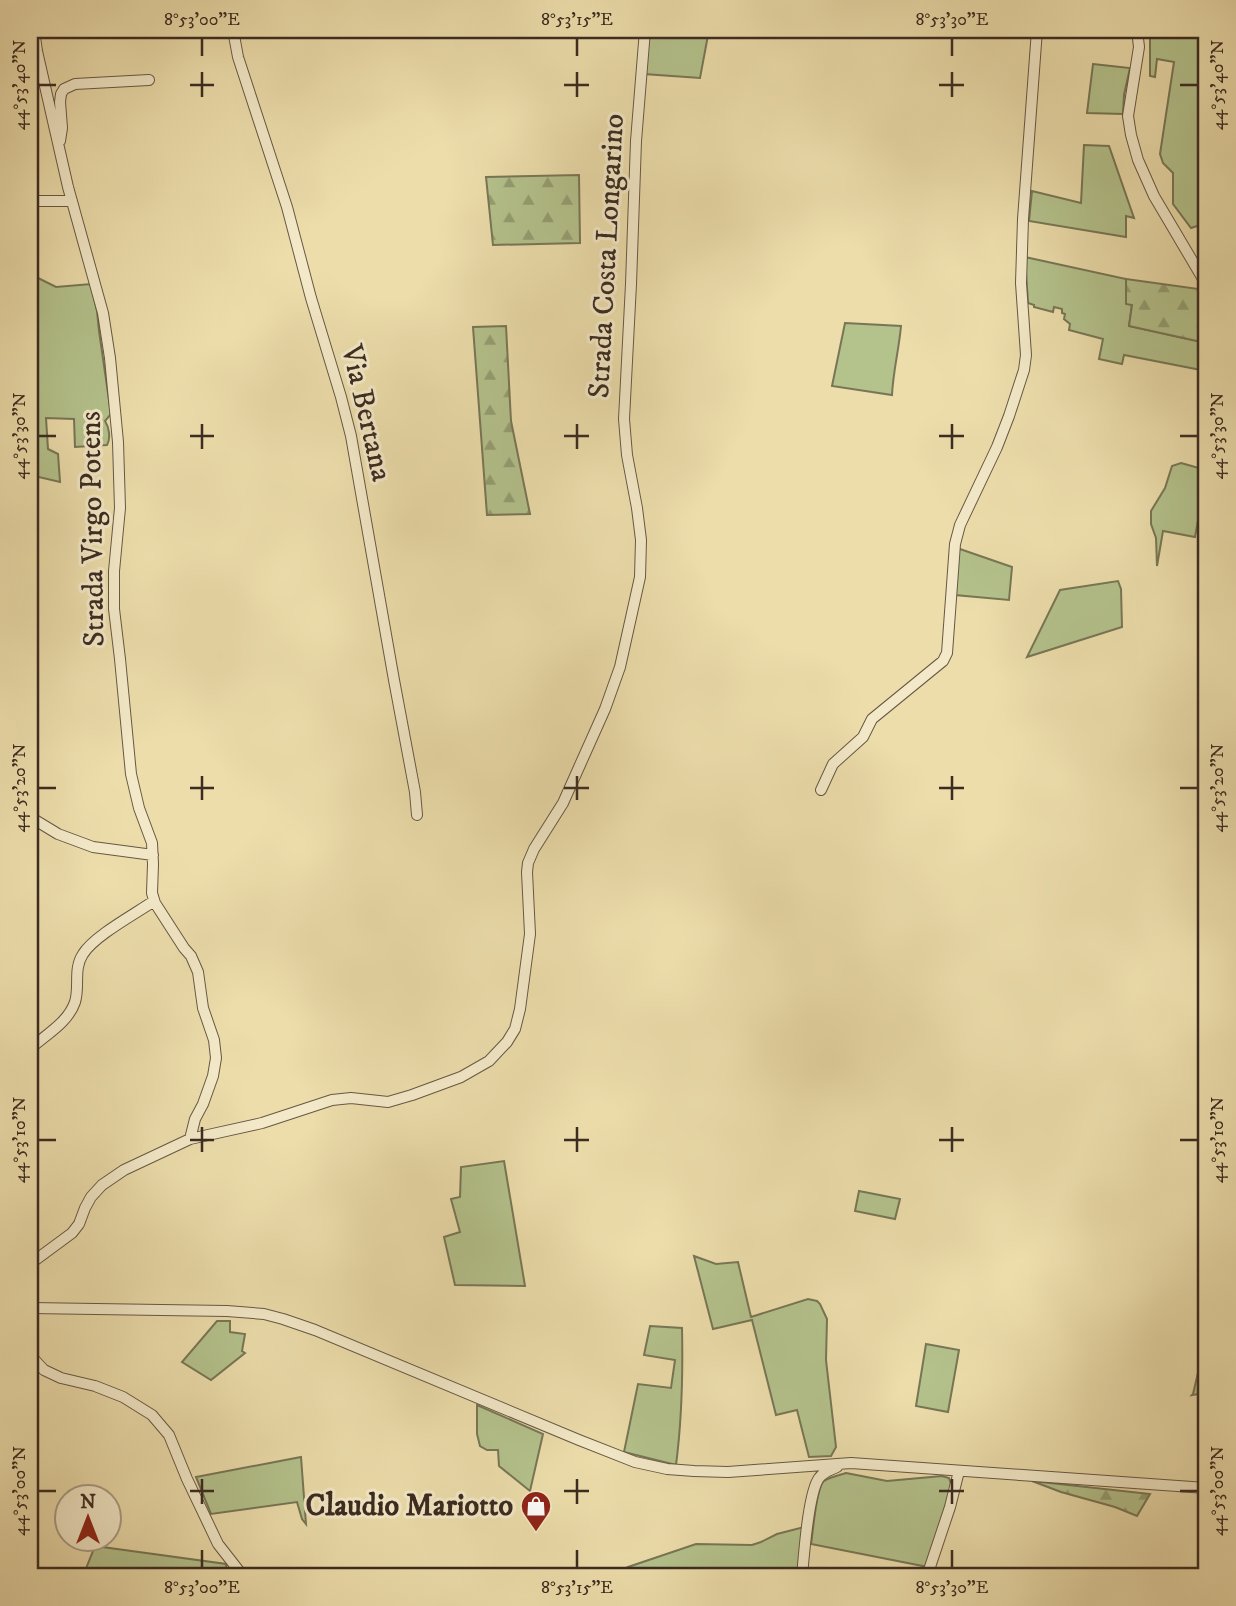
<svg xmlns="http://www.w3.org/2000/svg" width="1236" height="1606" font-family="'IM FELL DW Pica',serif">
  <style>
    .grass { fill: #b4c28c; stroke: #787656; stroke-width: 2 }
    .forest { fill: url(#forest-firs); stroke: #787656; stroke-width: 2 }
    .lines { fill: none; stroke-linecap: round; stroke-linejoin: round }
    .minor-casing { stroke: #675844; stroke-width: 12 }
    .minor { stroke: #f3e9c8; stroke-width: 10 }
    .ticks { fill: none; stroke: #3b2b21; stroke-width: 2.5 }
    .labels { text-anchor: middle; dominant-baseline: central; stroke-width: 6; stroke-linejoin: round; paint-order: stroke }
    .street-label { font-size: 30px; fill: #3b2b21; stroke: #f3e9c8 }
    .poi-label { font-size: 30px; font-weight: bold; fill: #3b2b21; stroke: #f3e9c8; text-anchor: end }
    .neatline { fill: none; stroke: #3b2b21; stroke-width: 2.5 }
    .ticks-label { font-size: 18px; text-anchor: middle; fill: #3b2b21 }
  </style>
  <defs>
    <pattern id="forest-firs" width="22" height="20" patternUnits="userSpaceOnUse" patternTransform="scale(1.75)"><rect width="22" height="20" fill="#b4c28c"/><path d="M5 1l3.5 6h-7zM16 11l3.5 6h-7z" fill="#949e72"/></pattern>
  </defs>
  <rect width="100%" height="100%" fill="#ecddab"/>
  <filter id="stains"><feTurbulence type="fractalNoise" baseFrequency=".00286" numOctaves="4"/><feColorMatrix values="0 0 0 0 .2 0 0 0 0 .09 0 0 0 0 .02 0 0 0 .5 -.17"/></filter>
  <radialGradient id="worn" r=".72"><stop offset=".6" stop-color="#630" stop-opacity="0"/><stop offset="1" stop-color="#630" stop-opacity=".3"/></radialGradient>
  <path class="grass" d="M648 30H709L700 78 644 74Z
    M1179 30H1206V236L1203 224 1191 228 1173 204V173L1163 163 1160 154 1174 62 1157 59 1155 77 1150 76V32L1178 38Z
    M1093 64 1130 68 1124 95 1123 114 1087 113Z
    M1084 145 1109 146 1134 218 1126 216V237L1029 221 1032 191 1081 203Z
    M1025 257 1126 279V303L1132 305 1129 326 1206 343V371L1124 355 1122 364 1099 359 1103 339 1069 330 1070 324 1064 319 1065 314 1062 313V309L1054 307 1053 312 1034 307V305L1028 303Z
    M30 274 56 287 91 284 97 311 99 331 111 414 105 421C109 427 111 438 107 445L75 447 74 419 46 418 48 449 58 454 60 482 30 475Z
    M845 323 901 326C899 349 893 372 892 395L832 386Z
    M1181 463 1206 470V521L1198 520 1195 537 1163 531 1157 566 1156 538 1151 524V511L1165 488 1172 466Z
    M957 548 1012 567 1009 600 955 595Z
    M1118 581 1121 589 1122 627 1027 657 1060 590Z
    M504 1161 525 1286 455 1285 444 1237 460 1232 451 1199 460 1197 461 1167Z
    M859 1191 900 1199 895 1219 855 1211Z
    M694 1256 716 1264 738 1262 751 1317 808 1299 817 1301 820 1304 827 1319 826 1360 836 1447 831 1456 809 1457 797 1410 776 1415 752 1320 713 1329Z
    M217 1321H230V1332L245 1334 242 1351 245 1353 211 1380 182 1362Z
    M650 1326 682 1328C683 1374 682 1419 676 1465L624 1452 638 1384 671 1388 675 1360 644 1355Z
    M1206 1339V1393L1192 1395 1193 1394Z
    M926 1344 959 1350 948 1412 916 1406Z
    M477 1405 543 1434 530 1491 499 1466 498 1450H487L480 1446 477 1434Z
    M301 1457 306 1524 302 1519 297 1502 211 1514 196 1477Z
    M846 1473 887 1481 942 1476 949 1478 952 1487 928 1567 811 1544C813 1533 816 1487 824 1481 829 1477 840 1475 846 1473Z
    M804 1527 799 1576H611L628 1567 696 1544 752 1545 761 1542 777 1534Z
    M95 1546 226 1564 227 1576H83Z"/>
  <path class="forest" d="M579 175 580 243 493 245 486 177Z
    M1126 279 1206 290V343L1129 326 1132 305 1126 304Z
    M506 326 511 421 530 514 487 515 473 327Z
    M1032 1481 1150 1494 1137 1516 1115 1507 1061 1492Z"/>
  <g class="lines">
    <g class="minor-casing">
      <path id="minor" d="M34 30 37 51 68 187 103 313 110 358 118 442 120 508 114 571V609L120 659 131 774 139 808 152 843 153 864 152 893 155 903 184 948 191 956 198 972 203 1008 214 1040 216 1058 213 1076 203 1104 195 1119 190 1139
        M233 30 238 57 287 207 311 298 341 397 351 436 394 680 415 792 417 815
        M1137 30 1139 47 1128 116 1131 135 1138 160 1154 196 1206 284
        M60 141 62 128 60 102 61 94 64 89 75 84 149 80
        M30 201H72
        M821 790 833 764 863 737 872 719 943 661 947 653 955 544 960 525 997 447 1009 416 1024 370 1026 355 1021 283 1023 219 1037 30
        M30 817 58 834 93 847 153 855
        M30 1049C45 1035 68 1023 75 1002 80 986 73 969 83 954 94 936 135 914 154 901
        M30 1264 72 1233 79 1224 85 1208 91 1197 102 1185 124 1170 190 1139 262 1123 332 1100 351 1098 388 1102 412 1095 461 1077 489 1061 507 1042 515 1029 520 1009 530 934 527 872 528 863 534 849 563 803 605 709 620 667 640 577 641 540 637 508 627 455 624 419 631 284 636 141 645 30
        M30 1308 227 1311 264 1314 283 1319 315 1330 579 1440 635 1462 667 1469 694 1471 728 1472 851 1463 1206 1488
        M30 1355 44 1370 61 1378 95 1386 123 1397 152 1415 169 1435 187 1479 218 1544 243 1576
        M802 1576C804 1556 808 1493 819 1478 823 1472 831 1470 837 1467
        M927 1576 950 1507 959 1471"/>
    </g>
    <use href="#minor" class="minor"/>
  </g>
  <path class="ticks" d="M202 38V56M577 38V56M952 38V56M202 72V97M577 72V97M952 72V97M38 85H56M190 85H214M564 85H589M939 85H964M1180 85H1198M202 424V449M577 424V449M952 424V449M38 436H56M190 436H214M564 436H589M939 436H964M1180 436H1198M202 776V800M577 776V800M952 776V800M38 788H56M190 788H214M564 788H589M939 788H964M1180 788H1198M202 1127V1152M577 1127V1152M952 1127V1152M38 1140H56M190 1140H214M564 1140H589M939 1140H964M1180 1140H1198M202 1479V1504M577 1479V1504M952 1479V1504M38 1491H56M190 1491H214M564 1491H589M939 1491H964M1180 1491H1198M202 1550V1568M577 1550V1568M952 1550V1568"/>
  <defs>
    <g id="shop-pin" transform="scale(1.575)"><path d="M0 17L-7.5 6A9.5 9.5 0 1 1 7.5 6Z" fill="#8f2418" stroke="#f3e9c8"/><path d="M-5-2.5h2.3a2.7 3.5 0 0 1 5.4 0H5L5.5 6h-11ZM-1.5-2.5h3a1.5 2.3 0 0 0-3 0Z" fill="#fff"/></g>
  </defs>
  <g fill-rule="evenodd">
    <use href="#shop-pin" x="536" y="1506"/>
  </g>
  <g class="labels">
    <g class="street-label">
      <text transform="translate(607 256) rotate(-87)">Strada Costa Longarino</text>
      <text transform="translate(366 413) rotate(77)">Via Bertana</text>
      <text transform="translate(93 529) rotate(-91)">Strada Virgo Potens</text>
    </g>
    <g class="poi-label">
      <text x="513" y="1506">Claudio Mariotto</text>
    </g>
  </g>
  <rect width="1236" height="1606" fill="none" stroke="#ecddab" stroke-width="77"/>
  <g transform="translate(88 1518)"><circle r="33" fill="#f3e9c8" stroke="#a99d85" stroke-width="2"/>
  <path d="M0-5L12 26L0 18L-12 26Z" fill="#8f2418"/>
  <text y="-10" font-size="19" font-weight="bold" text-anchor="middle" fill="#3b2b21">N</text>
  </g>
  <rect x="38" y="38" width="1160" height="1530" class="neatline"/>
  <g class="ticks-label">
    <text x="202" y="25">8°53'00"E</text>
    <text x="577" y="25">8°53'15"E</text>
    <text x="952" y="25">8°53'30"E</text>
    <text transform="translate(19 85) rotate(-90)" y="6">44°53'40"N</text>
    <text transform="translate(1217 85) rotate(-90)" y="6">44°53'40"N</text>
    <text transform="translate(19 436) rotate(-90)" y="6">44°53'30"N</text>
    <text transform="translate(1217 436) rotate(-90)" y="6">44°53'30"N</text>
    <text transform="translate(19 788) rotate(-90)" y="6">44°53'20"N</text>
    <text transform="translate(1217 788) rotate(-90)" y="6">44°53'20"N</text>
    <text transform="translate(19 1140) rotate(-90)" y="6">44°53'10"N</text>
    <text transform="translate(1217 1140) rotate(-90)" y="6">44°53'10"N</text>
    <text transform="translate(19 1491) rotate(-90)" y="6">44°53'00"N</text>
    <text transform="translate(1217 1491) rotate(-90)" y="6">44°53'00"N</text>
    <text x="202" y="1593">8°53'00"E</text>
    <text x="577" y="1593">8°53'15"E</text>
    <text x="952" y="1593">8°53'30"E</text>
  </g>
  <rect width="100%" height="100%" filter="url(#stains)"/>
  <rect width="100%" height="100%" fill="url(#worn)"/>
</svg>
